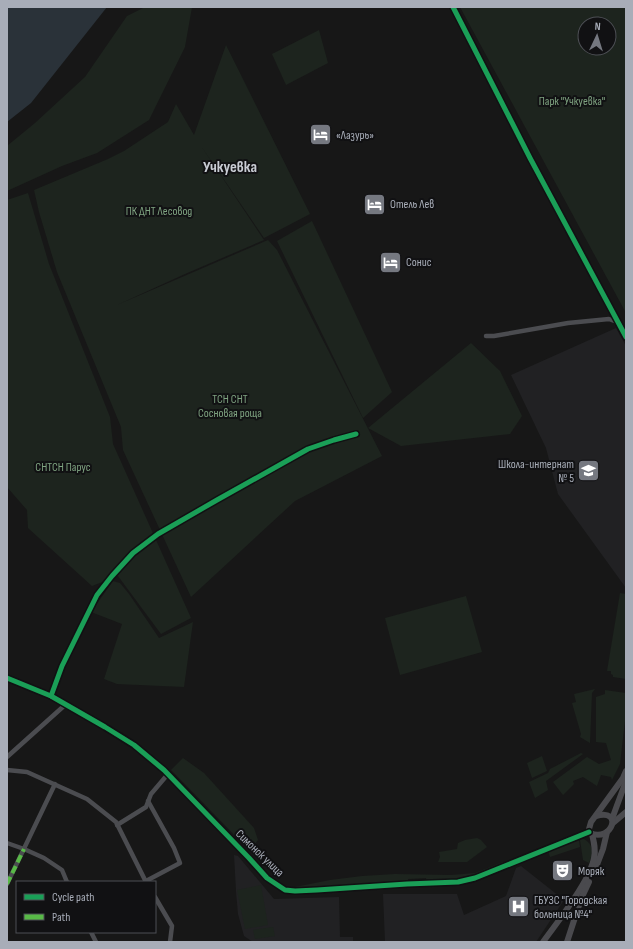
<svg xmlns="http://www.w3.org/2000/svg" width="633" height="949" font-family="'Sofia Sans Condensed',sans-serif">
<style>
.built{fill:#212123}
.green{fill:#1d241e;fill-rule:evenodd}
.water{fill:#2a3239}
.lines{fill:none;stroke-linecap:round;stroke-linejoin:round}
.street{stroke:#4b4c50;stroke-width:4.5}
.secondary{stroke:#4a4a4e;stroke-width:6}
.quiet{stroke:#58b947;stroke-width:4;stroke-dasharray:8 4;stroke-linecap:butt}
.cycleway-casing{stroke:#111113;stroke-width:8}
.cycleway{stroke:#1a9f57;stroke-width:5}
.labels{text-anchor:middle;stroke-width:4;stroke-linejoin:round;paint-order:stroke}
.park-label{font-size:12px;fill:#7fa381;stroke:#111113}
.poi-label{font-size:12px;fill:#a8adb8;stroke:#111113;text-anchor:start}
.street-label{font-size:12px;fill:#a8adb8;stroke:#111113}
.district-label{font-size:16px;font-weight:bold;fill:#c9ccd4;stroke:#111113}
</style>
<rect width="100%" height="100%" fill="#171717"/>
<g class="built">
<path d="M616 328 626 346V588L558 494 546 448 511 375Z"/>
<path d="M234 855 238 856 274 899 339 897 340 937H353V942H253L244 936 238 914 236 891Z"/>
<path d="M521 866 564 900 536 942H385L383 894H457L464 915 506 896 516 868Z"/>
</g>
<g class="green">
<path d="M145 7H192L185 47 149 120 97 153 62 166 7 191V146L35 123 85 77 127 16Z"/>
<path d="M460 7H626V313ZM585 24H609V48H585Z"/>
<path d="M319 30 328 63 286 85 272 54Z"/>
<path d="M226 45 310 214 264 238 201 146 264 240 185 274 117 305 268 240 277 250 382 456 295 501 191 597 123 450 121 427 57 272 39 212 34 190 108 159 124 151 168 122 176 104 194 135Z"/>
<path d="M28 193 49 264 110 417 113 444 191 618 161 634 118 576 92 586 28 528 27 510 7 487V200Z"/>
<path d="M312 221 392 392 363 418 277 241Z"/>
<path d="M471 343 500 371 522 416 510 434 401 446 368 428Z"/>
<path d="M113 581 120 583 129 594 159 638 193 622 184 687 117 684 104 679 122 624 91 612Z"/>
<path d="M620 593 626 594V679L613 677V675L611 674V671H607Z"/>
<path d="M466 596 482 652 400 675 385 618Z"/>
<path d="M595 689 592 693 590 743 580 737 581 734 572 703 576 702 574 694Z"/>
<path d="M605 690 626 693V712L620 764 612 780 611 777 601 775 597 786 583 777 573 781 574 784 563 795 553 782 587 757 599 764 611 760 606 743 596 742V697L605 694Z"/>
<path d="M581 753 583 754 546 781 548 790 535 798 529 782 548 773 550 769Z"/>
<path d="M542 756 547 771 532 778 527 763Z"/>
<path d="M183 758 204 773 254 828 258 840 254 845 248 849 171 770Z"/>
<path d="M477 838 481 840 487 847 467 862H438L440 857 439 852 457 849 458 843 465 840Z"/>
<path d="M583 839C594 843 593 854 589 863L583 860 580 840Z"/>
<path d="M579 840 580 847 550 857 548 851Z"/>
<path d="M503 862 505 865 475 877 427 883 426 878 408 879V883L295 889V887L330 880 362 876 395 874 451 875 475 873Z"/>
<path d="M261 885 268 925 245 929 237 890Z"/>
<path d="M273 927 275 936 255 939 253 930Z"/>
</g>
<path class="water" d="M7 7H107L31 103 7 122Z"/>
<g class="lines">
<g class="street">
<path d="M453 7 530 158 626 337"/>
<path d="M486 336H494L568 323 609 319 617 322"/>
<path d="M51 696 62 666 97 595 112 576 133 553 158 534 217 500 308 449 334 440 356 434"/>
<path d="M7 757 65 705"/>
<path d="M7 770 27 772 87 799 116 822 146 882"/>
<path d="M117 825 146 807 151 794 168 774"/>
<path d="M7 843 24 849 44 858 62 870 67 882"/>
<path d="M146 881 180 863 174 848 148 801"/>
<path d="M7 884 55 784"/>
<path d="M155 897 172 926 170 942"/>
<path d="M91 932 96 942"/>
</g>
<g class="secondary">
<path d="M7 678 51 696 105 727 134 745 164 770 249 858 267 878 285 890 295 891 317 890 407 884 458 882 475 878 589 832"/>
<path d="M612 819 626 781"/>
<path d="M613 823 626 812"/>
<path d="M589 832V829L591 822 623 778 626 771"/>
<path d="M590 833C612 843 624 808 596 816"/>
<path d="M595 870 603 849 607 832"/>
<path d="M543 942C559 920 576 899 588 875 590 870 593 864 594 858 596 850 594 842 592 834"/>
<path d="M567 942 581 899 589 882"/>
</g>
<path class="quiet" d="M7 884 24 849"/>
<defs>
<g id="cycleway">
<path d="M453 7 530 158 626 337"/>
<path d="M7 678 51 696 105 727 134 745 164 770 249 858 267 878 285 890 295 891 317 890 407 884 458 882 475 878 589 832"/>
<path d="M51 696 62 666 97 595 112 576 133 553 158 534 217 500 308 449 334 440 356 434"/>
</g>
</defs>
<use href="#cycleway" class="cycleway-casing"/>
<use href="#cycleway" class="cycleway"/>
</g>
<defs>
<symbol id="hotel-square" viewBox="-11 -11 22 22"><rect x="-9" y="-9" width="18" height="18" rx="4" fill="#757880" stroke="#111113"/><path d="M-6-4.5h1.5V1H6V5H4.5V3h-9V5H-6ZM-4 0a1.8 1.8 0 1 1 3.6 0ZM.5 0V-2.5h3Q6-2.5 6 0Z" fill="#fff"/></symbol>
<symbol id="school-square" viewBox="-11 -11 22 22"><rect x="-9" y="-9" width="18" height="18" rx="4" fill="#757880" stroke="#111113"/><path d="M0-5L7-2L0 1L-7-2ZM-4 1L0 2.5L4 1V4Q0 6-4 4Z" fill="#fff"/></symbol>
<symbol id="theatre-square" viewBox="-11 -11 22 22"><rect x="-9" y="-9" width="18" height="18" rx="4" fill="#757880" stroke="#111113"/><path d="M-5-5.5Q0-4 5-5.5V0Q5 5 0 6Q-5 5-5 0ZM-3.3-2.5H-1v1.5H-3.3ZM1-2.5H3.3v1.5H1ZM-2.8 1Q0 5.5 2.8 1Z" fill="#fff"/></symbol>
<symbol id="hospital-square" viewBox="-11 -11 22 22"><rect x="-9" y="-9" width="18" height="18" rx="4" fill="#757880" stroke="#111113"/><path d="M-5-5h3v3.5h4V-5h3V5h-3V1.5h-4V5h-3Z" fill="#fff"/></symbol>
</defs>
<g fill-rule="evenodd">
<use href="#hotel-square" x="308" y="122" width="25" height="25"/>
<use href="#hotel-square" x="362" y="192" width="25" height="25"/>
<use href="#hotel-square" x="378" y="250" width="25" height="25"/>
<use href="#school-square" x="576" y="458" width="25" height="25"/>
<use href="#theatre-square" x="550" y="858" width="25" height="25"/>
<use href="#hospital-square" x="506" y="894" width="25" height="25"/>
</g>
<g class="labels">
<g class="park-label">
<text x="572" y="105">Парк "Учкуевка"</text>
<text x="159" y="215">ПК ДНТ Лесовод</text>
<text x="230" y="403">ТСН СНТ<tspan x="230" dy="14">Сосновая роща</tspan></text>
<text x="63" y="471">СНТСН Парус</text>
</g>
<g class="poi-label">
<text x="336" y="139">«Лазурь»</text>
<text x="390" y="208">Отель Лев</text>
<text x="406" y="266">Сонис</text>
<text x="574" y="468" text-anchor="end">Школа-интернат<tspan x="574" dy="14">№ 5</tspan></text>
<text x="578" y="875">Моряк</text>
<text x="534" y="904">ГБУЗС "Городская<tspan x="534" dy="14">больница №4"</tspan></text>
</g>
<g class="street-label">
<text transform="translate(260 853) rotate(44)" y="4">Симонок улица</text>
</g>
<g class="district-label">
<text x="230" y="172">Учкуевка</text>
</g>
</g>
<rect width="633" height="949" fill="none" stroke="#a8adb8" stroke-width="16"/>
<rect x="16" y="881" width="140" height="52" fill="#111113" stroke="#4d4f55"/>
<rect x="24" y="894" width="20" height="6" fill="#1a9f57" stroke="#4d4f55"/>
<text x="52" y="901" font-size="12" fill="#a8adb8">Cycle path</text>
<rect x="24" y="914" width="20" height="6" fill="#58b947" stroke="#4d4f55"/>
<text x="52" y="921" font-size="12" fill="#a8adb8">Path</text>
<g transform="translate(597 36) rotate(4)"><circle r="19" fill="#111113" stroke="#4d4f55"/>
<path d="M0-3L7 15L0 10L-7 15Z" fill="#757880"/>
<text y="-6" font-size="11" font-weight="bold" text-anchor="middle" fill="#a8adb8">N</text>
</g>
</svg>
